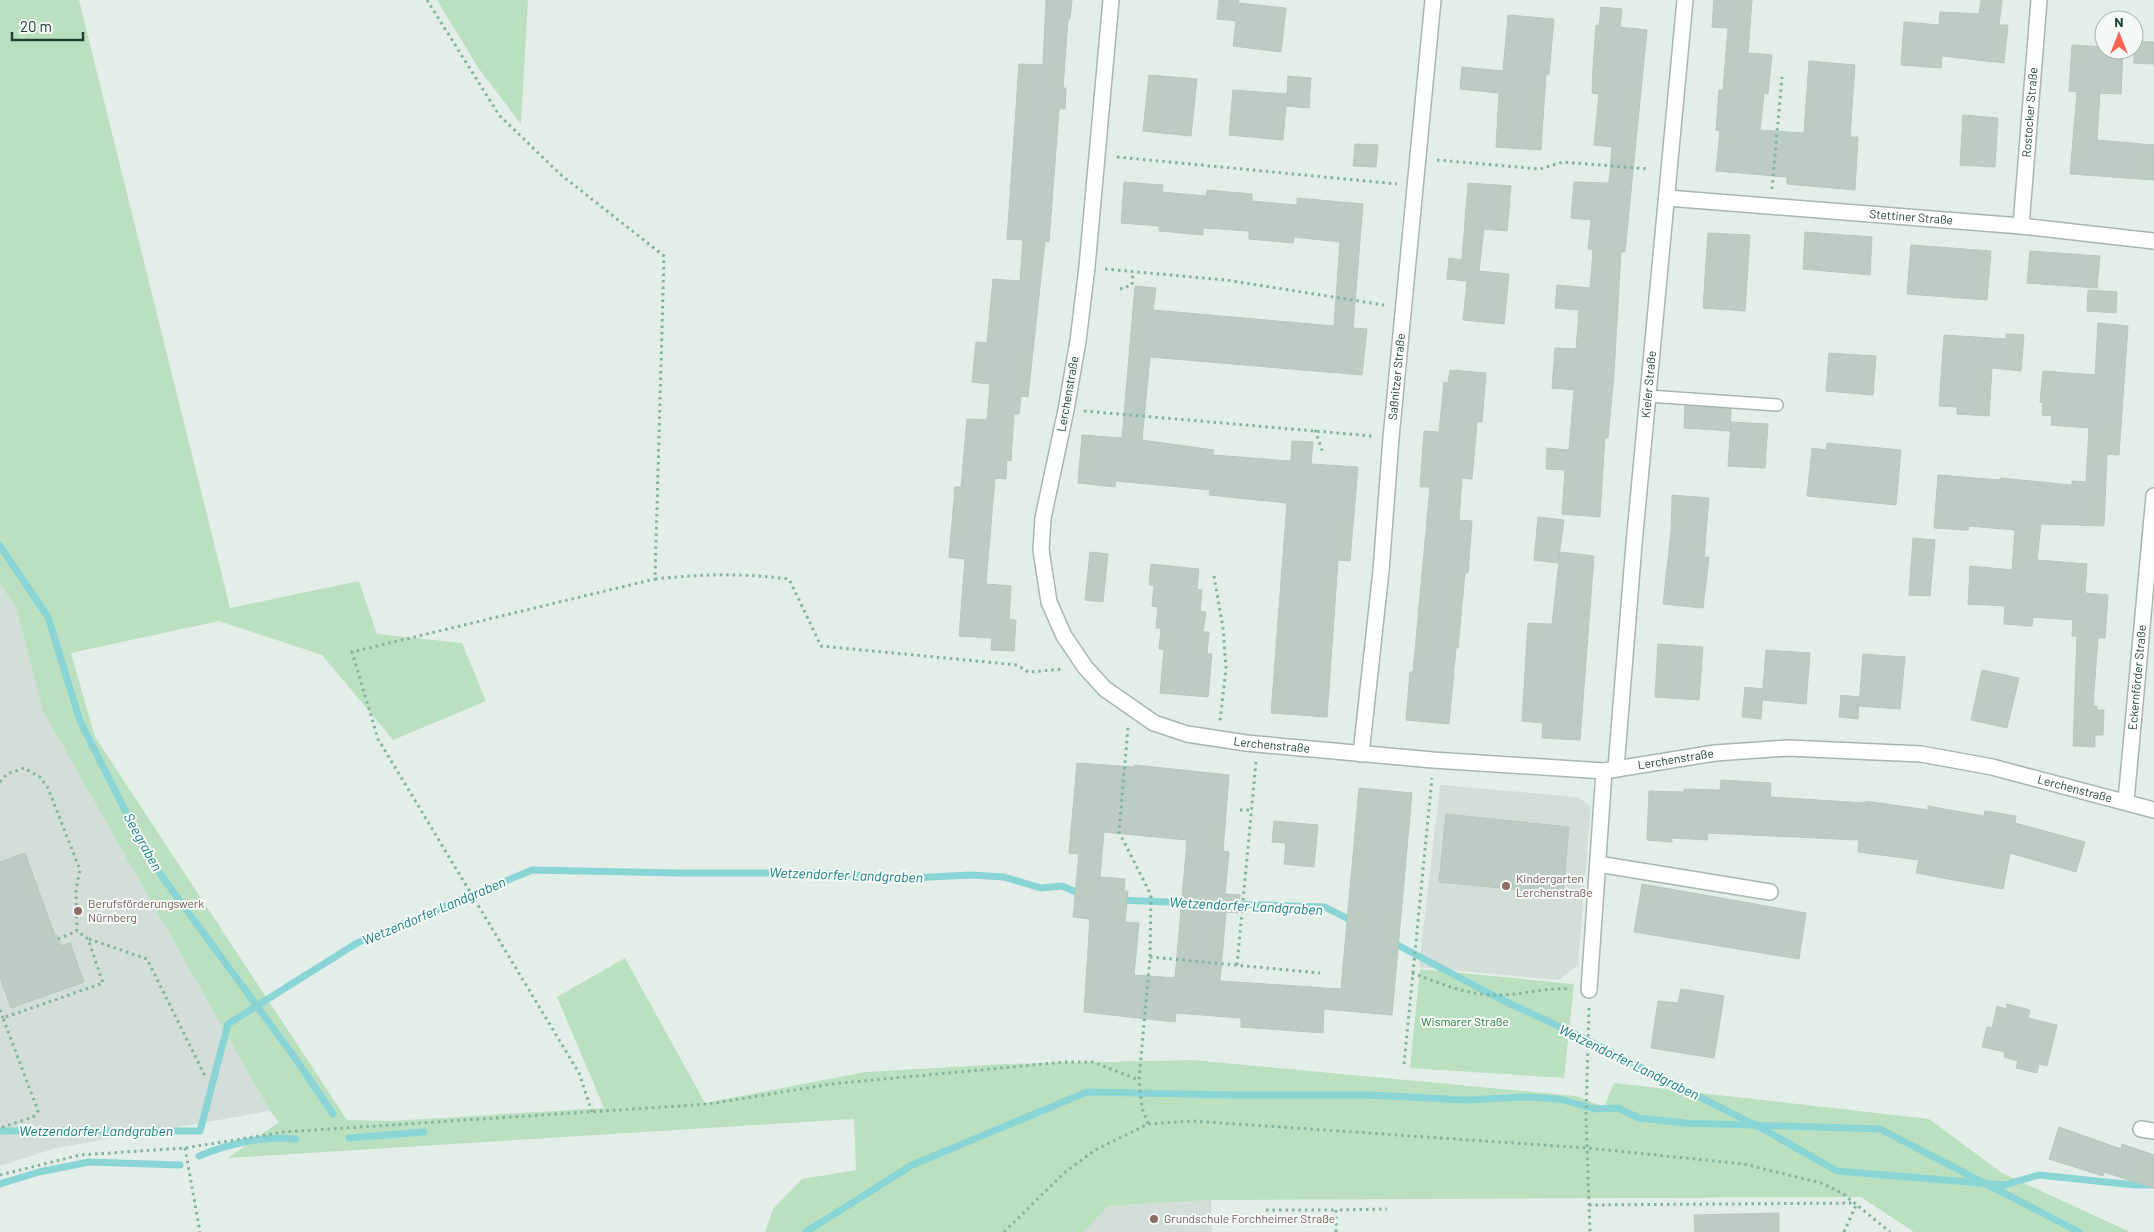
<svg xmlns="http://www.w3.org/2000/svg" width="2154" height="1232" font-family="Barlow,sans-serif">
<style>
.built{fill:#d2ded7}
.green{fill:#bbe0c0}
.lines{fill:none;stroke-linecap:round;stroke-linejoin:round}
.stream{stroke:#89d5d6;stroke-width:7}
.building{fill:#bcccc3;stroke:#b5c8be;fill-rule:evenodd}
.service-casing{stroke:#a6b7ae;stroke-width:14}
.minor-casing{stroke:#a6b7ae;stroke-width:18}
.path{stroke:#82b49d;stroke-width:3;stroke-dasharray:2.5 4;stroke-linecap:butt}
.service{stroke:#fff;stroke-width:11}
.minor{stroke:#fff;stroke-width:15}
.education-dot{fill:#8d6e63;stroke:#f5faf7;stroke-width:2}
.labels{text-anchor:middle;stroke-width:4;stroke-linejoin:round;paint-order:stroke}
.street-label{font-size:12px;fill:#224134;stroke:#f5faf7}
.education-label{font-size:12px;fill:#785e54;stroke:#f5faf7;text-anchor:start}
.park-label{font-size:12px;fill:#297b3d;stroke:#f5faf7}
.water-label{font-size:14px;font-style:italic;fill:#177f82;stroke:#f5faf7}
</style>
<rect width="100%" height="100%" fill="#e4eee8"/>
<g class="built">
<path d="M0 584 16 608 43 711 270 1111 56 1148 0 1166Z"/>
<path d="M1440 785 1577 797 1591 806 1578 965 1559 980 1419 967Z"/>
<path d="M1211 1200 1212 1232H1084L1108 1206Z"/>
</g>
<g class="green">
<path d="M0 0H79L230 608 359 581 377 634 462 643 486 701 393 740 322 655 219 621 71 653 95 737 347 1120 391 1121 604 1108 557 997 625 958 705 1103 865 1072 1005 1064 1193 1060 1576 1096 1604 1107 1614 1083 1929 1119 2002 1173 2130 1232H1914L1861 1197 1211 1200 1108 1206 1084 1232H765L773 1209 802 1179 856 1170 854 1119 228 1158 279 1122 270 1111 43 711 16 608 0 584Z"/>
<path d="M437 0H528L521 124 479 69Z"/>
<path d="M1420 969 1574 984 1564 1078 1410 1068Z"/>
</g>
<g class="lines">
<g class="stream">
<path d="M0 546 48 617 80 721 150 860 295 1058 333 1114"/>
<path d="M1119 900 1191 903"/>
<path d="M1231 904 1325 907 1354 922"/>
<path d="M1390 941 1498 998 1571 1032 1761 1128 1837 1171 2004 1185 2039 1175 2135 1185H2154"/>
<path d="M0 1131H200L228 1024 357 943 532 870 679 873H814L911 878 970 875 1004 877 1041 888 1062 886 1083 895"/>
<path d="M349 1138 424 1132"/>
<path d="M199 1156C231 1143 261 1136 296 1139"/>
<path d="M0 1184 39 1172 89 1162 180 1165"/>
<path d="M806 1232 912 1165 1087 1092 1234 1095H1369L1466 1100 1525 1097 1559 1099 1595 1109 1618 1108 1639 1118 1685 1123 1880 1129 2079 1232"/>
</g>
</g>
<g class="building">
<path d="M1046 0H1072L1070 19H1068L1063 88H1066L1065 109H1059L1049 242 1045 241 1028 397 1021 396 1019 414H1014L1011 461 1007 460 1006 479 995 478 986 584 1011 586 1009 619 1016 620 1014 651 991 650 992 638 959 636 965 559 949 557 955 487H961L967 419 987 420 990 384 972 382 976 342 987 343 993 279 1020 281 1023 240 1007 239 1019 64 1043 65Z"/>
<path d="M1219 0H1239L1238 3 1286 8 1281 52 1233 46 1236 21 1217 19Z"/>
<path d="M1714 0H1752L1748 53 1772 55 1768 94 1764 93 1760 130 1804 133 1809 61 1855 65 1850 137H1858L1855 190 1787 184V177L1716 171 1720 131 1716 130 1719 90H1723L1728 28 1712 27Z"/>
<path d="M1981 0H2002L1999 25H2008L2004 63 1942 56 1941 68 1901 65 1904 22 1939 25 1940 12 1979 14Z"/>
<path d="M1601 7 1622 9 1620 27 1647 30 1625 252H1621L1614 374 1608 438 1605 437 1600 517 1562 514 1565 470 1546 469 1547 448 1569 450 1574 390 1552 388 1555 348 1576 349 1579 310 1555 308 1557 285 1590 288 1593 250 1588 249 1591 220 1571 218 1574 182 1609 183 1612 147 1594 145 1599 94 1592 93 1593 70 1596 25 1599 26Z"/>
<path d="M1508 15 1554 19 1549 74H1546L1541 150 1496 147 1499 93 1460 89 1462 67 1503 71Z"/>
<path d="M2134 41 2154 42V64L2134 63Z"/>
<path d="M2072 45 2104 47V50H2123L2121 94 2100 93 2097 140 2154 145V180L2070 174 2077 92 2069 91Z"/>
<path d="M1149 75 1197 79 1191 136 1143 131Z"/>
<path d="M1288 76 1311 78 1309 108 1286 106 1283 140 1229 135 1233 90 1287 94Z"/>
<path d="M1963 115 1998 118 1995 167 1960 165Z"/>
<path d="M1355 144 1378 145 1376 167 1353 166Z"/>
<path d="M1124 182 1163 185 1162 192 1206 196 1207 190 1252 194V201L1297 205V198L1363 204 1353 328 1367 329 1362 375 1150 357 1142 440 1214 450 1213 455 1291 461 1292 441 1313 442 1311 464 1358 467 1350 561 1338 560 1327 717 1271 713 1287 503 1209 495 1210 490 1116 481 1115 487 1078 483 1082 435 1122 438 1135 286 1156 288 1153 310 1334 326 1340 242 1294 237 1293 243 1249 239V231L1203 228V235L1159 231V226L1121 223Z"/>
<path d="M1468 183 1511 186 1507 231 1484 229 1479 271 1509 274 1504 324 1463 320 1467 281 1447 279 1449 258 1462 260Z"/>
<path d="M1805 232 1872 237 1870 275 1803 269Z"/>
<path d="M1708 233 1750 235 1745 311 1703 308Z"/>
<path d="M1911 245 1991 251 1987 300 1907 294Z"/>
<path d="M2030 251 2100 256 2097 288 2027 283Z"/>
<path d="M2088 290 2117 292 2116 313 2087 311Z"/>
<path d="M2098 323 2128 326 2119 455 2107 454 2104 526 2041 524 2037 560 2087 564 2085 593 2108 595 2105 638H2098L2093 706H2097V710H2104L2103 735H2095V747L2073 746 2077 636H2072L2073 620 2033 617 2032 626 2004 624 2005 606 1968 604 1970 566 2012 570 2015 530 1969 526 1968 530 1934 528 1938 475 2000 480V478L2072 485V481L2086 482 2089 428 2051 425 2052 416 2042 415 2043 403 2040 402 2043 371 2095 375Z"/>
<path d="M2006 334 2024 335 2021 371 1992 368 1989 416 1957 414V407L1939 406 1944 335 2006 339Z"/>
<path d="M1829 353 1876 356 1873 395 1826 391Z"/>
<path d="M1450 370 1486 373 1482 422H1477L1472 479 1462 478 1459 520 1472 521 1468 573H1465L1458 648H1456L1449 724 1406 720 1410 672H1413L1430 487H1420L1424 431 1439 432 1444 382 1448 383Z"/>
<path d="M1685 406 1731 409 1730 431 1684 428Z"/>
<path d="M1731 422 1768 424 1765 468 1728 466Z"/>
<path d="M1827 443 1901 450 1896 505 1807 496 1812 448 1826 450Z"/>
<path d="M1672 495 1709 498 1704 557H1709L1703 608 1663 604 1671 532Z"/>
<path d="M1538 517 1564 520 1558 563 1534 560Z"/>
<path d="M1913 538 1935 540 1930 596 1909 595Z"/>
<path d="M1090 552 1108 554 1103 602 1085 600Z"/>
<path d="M1560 552 1594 556 1580 740 1542 738 1543 723 1522 721 1528 623 1552 624Z"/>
<path d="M1151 564 1199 569 1197 589 1202 590 1200 611 1206 612 1203 632H1209L1207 654H1212L1208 697 1160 693 1164 650 1159 649 1161 628H1156L1158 607 1152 606 1154 585H1149Z"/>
<path d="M1658 644 1703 647 1699 700 1655 697Z"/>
<path d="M1766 650 1810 653 1806 704 1762 700Z"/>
<path d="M1863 654 1905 657 1900 709 1859 706Z"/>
<path d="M1982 670 2019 678 2007 728 1971 720Z"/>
<path d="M1745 687 1763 689 1761 719 1742 717Z"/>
<path d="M1841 695 1859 697 1858 719 1839 717Z"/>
<path d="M1077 763 1134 767 1135 765 1229 775 1223 851 1229 852 1225 894 1240 895 1238 913 1226 912 1220 981 1341 989 1359 788 1412 793 1392 1015 1324 1009 1323 1033 1241 1027V1018L1176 1013 1175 1022 1084 1012 1090 919 1073 917 1079 854 1069 853ZM1104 832 1187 840 1175 978 1134 975 1139 923 1125 922 1128 891H1124L1125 879 1100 877Z"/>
<path d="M1721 780 1771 783 1770 797 1865 803V801L1928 810V806L1984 816 1985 811 2016 816 2015 823 2085 842 2076 872 2010 853 2003 889 1916 873 1919 860 1858 852 1859 840 1708 833 1707 840 1672 838V842L1647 840 1649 791 1684 792V789L1720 790Z"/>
<path d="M1446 814 1569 827 1563 894 1439 882Z"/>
<path d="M1274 821 1318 825 1314 867 1284 864 1286 843 1272 842Z"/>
<path d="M25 853 55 936 57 935 61 946 70 943 84 982 11 1008 0 977V862Z"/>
<path d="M1642 884 1806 913 1799 959 1634 932Z"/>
<path d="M1681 989 1724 996 1714 1058 1651 1048 1658 1001 1678 1003Z"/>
<path d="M2007 1004 2030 1010 2028 1018 2057 1025 2047 1066 2039 1064 2037 1073 2016 1068 2018 1061 2004 1057 2005 1052 1982 1047 1987 1027 1992 1028 1997 1006 2006 1009Z"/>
<path d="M2059 1127 2121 1149 2122 1144 2154 1155V1188L2104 1172 2103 1176 2049 1159Z"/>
<path d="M1779 1213V1232H1695L1694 1215Z"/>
</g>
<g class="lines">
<defs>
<path id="service" d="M1648 396 1777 405"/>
<g id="minor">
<path id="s1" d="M1111 0 1087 267 1078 341 1066 410 1043 518 1041 550 1049 602 1064 636 1085 667 1105 689 1154 723 1187 734 1246 743 1433 760 1604 771 1715 753 1788 748 1921 754 1992 767 2154 810"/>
<path id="s2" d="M1667 198 2021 226 2154 241"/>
<path id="s3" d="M2021 226 2039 0"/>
<path id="s4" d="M1361 754 1381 571 1391 438 1433 0"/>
<path id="s5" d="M1616 768 1634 544 1685 0"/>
<path id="s6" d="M2126 801 2154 496"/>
<path d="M1598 864 1770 892"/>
<path d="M1589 990 1604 771"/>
<path d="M2141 1129 2154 1131"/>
</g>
</defs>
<use href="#service" class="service-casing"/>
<use href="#minor" class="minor-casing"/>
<g class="path">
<path d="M427 0 499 115 560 174 664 256 655 579C702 574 742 573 789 579L821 646 1017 665 1028 672 1064 669"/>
<path d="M1117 157 1397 184"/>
<path d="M1437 160 1540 169 1563 162 1649 169"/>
<path d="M1772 189 1782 77"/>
<path d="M1105 269 1226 280 1384 305"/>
<path d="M1120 289 1132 285 1133 272"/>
<path d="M1084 411 1372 436"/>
<path d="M1315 430 1323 453"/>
<path d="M1214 576 1223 628 1226 668 1220 721"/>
<path d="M1128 728 1119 832 1151 895 1150 957 1139 1080 1142 1108 1148 1124"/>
<path d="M0 782 7 774 24 768 40 777 48 788 80 870 76 889 77 931 88 939 103 983 3 1018 38 1111 33 1117 0 1128"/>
<path d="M1240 810H1252"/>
<path d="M58 939 77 931"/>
<path d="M89 939 147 959 205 1076"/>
<path d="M1150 957 1320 973"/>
<path d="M1237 965 1256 762"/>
<path d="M1412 973C1440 983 1469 996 1498 995 1523 995 1546 987 1571 989"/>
<path d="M1589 1008 1586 1117 1590 1232"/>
<path d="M0 1010 3 1018"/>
<path d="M1404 1064 1432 778"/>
<path d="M592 1112 579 1073 378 739 352 652 655 579"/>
<path d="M185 1148 200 1232"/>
<path d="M0 1175 80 1155 185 1148 284 1132 709 1104 831 1084 1065 1062H1093L1139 1080"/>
<path d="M1589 1205 1856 1203"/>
<path d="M1266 1210H1336"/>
<path d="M1004 1232 1064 1173 1095 1150 1148 1124 1193 1121 1587 1148 1744 1164 1821 1183 1842 1193 1890 1232"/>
<path d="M1336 1232V1210L1387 1209"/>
<path d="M1844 1232 1857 1203"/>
</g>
<use href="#service" class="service"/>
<use href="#minor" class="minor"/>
</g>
<g class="education-dot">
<circle cx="1506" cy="886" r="5"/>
<circle cx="78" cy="911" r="5"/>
<circle cx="1154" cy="1219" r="5"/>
</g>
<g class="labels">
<g class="street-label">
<text dy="4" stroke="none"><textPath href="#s3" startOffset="114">Rostocker Straße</textPath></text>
<text dy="4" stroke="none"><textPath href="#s2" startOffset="245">Stettiner Straße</textPath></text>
<text dy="4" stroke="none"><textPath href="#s4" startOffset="379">Saßnitzer Straße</textPath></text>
<text dy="4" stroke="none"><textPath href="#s5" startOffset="385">Kieler Straße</textPath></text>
<text transform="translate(1068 394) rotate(-80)" y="4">Lerchenstraße</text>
<text dy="4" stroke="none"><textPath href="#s6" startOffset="124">Eckernförder Straße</textPath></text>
<text dy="4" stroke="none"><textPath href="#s1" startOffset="892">Lerchenstraße</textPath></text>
<text dy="4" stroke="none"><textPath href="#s1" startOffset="1298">Lerchenstraße</textPath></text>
<text dy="4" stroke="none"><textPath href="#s1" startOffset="1702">Lerchenstraße</textPath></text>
</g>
<g class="education-label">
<text x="1516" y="883">Kindergarten<tspan x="1516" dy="14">Lerchenstraße</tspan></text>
<text x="88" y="908">Berufsförderungswerk<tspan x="88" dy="14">Nürnberg</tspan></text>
<text x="1164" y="1223">Grundschule Forchheimer Straße</text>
</g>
<g class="park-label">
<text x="1465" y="1026">Wismarer Straße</text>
</g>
<g class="water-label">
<text transform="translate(143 842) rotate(61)" y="5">Seegraben</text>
<text transform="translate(846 875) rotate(2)" y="5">Wetzendorfer Landgraben</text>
<text transform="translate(1246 906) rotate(3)" y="5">Wetzendorfer Landgraben</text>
<text transform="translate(434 911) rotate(-23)" y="5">Wetzendorfer Landgraben</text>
<text transform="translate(1629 1062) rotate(26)" y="5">Wetzendorfer Landgraben</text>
<text x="96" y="1136">Wetzendorfer Landgraben</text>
</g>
</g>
<g transform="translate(2119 35)"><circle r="24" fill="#f5faf7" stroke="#a1b0a9"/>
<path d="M0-4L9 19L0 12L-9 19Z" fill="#fa6755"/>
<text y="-8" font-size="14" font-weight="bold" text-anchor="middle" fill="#224134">N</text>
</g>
<path d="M12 32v8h71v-8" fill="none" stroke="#224134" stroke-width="2.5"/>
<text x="20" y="32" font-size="15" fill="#224134" stroke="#f5faf7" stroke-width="4" paint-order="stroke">20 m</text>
</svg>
